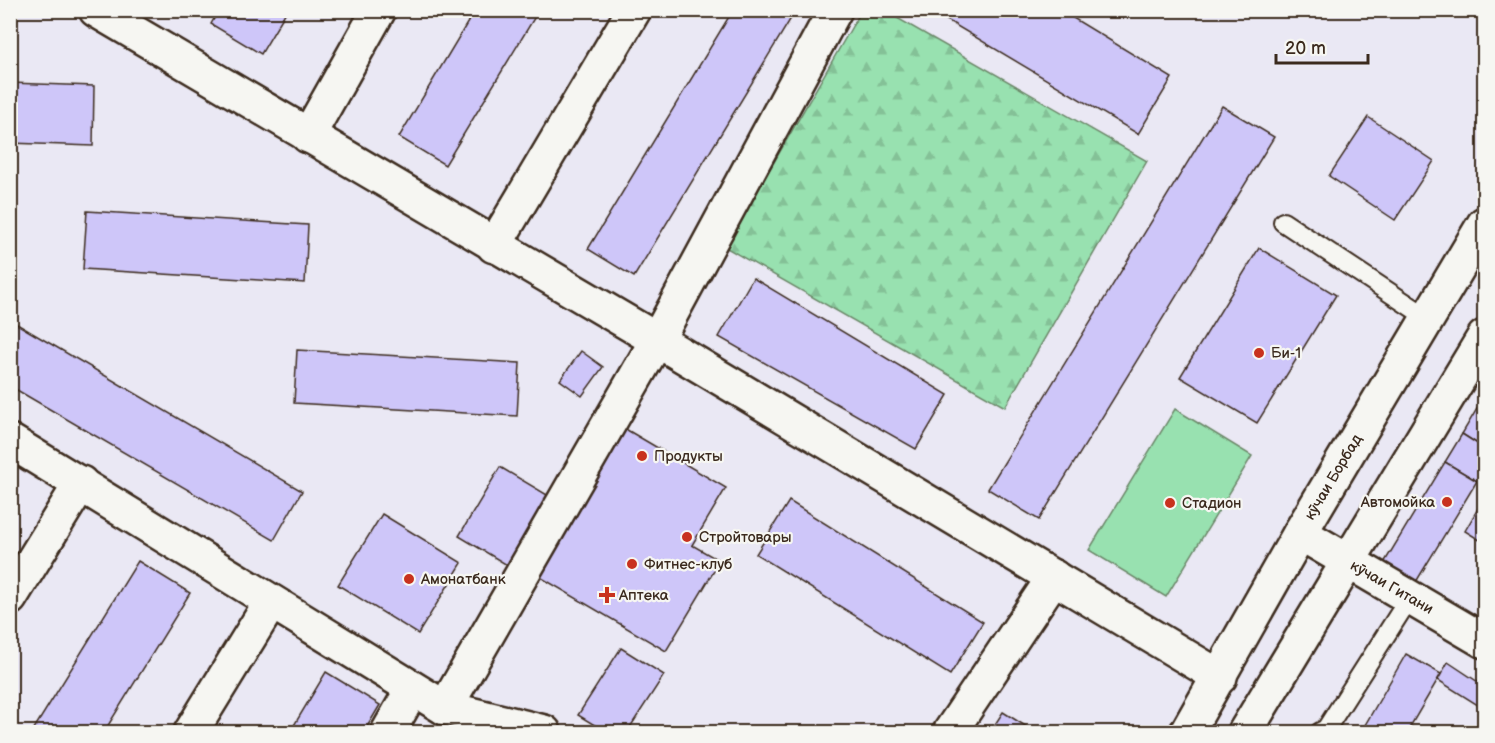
<svg xmlns="http://www.w3.org/2000/svg" width="1495" height="743" font-family="'Balsamiq Sans',sans-serif">
<style>
.forest{fill:url(#forest-firs);stroke:#6a8667;stroke-width:1.5}
.pitch{fill:#98e1b0;stroke:#6a8667;stroke-width:1.5}
.building{fill:#cec6f9;stroke:#3b2a1e;stroke-width:1.5}
.lines{fill:none;stroke-linecap:round;stroke-linejoin:round}
.lane-casing{stroke:#3b2a1e;stroke-width:22}
.street-casing{stroke:#3b2a1e;stroke-width:38}
.secondary-casing{stroke:#3b2a1e;stroke-width:38}
.lane{stroke:#f6f6f2;stroke-width:18}
.street{stroke:#f6f6f2;stroke-width:33}
.secondary{stroke:#f6f6f2;stroke-width:33}
.poi-dot{fill:#c8321e;stroke:#f6f6f2;stroke-width:2}
.labels{text-anchor:middle;stroke-width:4.5;stroke-linejoin:round;paint-order:stroke}
.poi-label{font-size:15px;fill:#3b2a1e;stroke:#f6f6f2;text-anchor:start}
.street-label{font-size:15px;fill:#3b2a1e;stroke:#f6f6f2}
</style>
<defs>
<pattern id="forest-firs" width="22" height="20" patternUnits="userSpaceOnUse" patternTransform="scale(1.5)"><rect width="22" height="20" fill="#98e1b0"/><path d="M5 1l3.5 6h-7zM16 11l3.5 6h-7z" fill="#84c197"/></pattern>
</defs>
<rect width="100%" height="100%" fill="#eae8f4"/>
<filter id="ink" filterUnits="userSpaceOnUse"><feTurbulence type="fractalNoise" baseFrequency=".0167" numOctaves="2"/><feDisplacementMap in="SourceGraphic" scale="12" xChannelSelector="R" yChannelSelector="G"/><feConvolveMatrix kernelMatrix="1 2 1 2 8 2 1 2 1" color-interpolation-filters="sRGB"/></filter>
<g filter="url(#ink)">
<path class="forest" d="M861 11H885L1147 161 1005 407 725 247Z"/>
<path class="pitch" d="M1175 409 1252 456 1166 597 1089 550Z"/>
<g class="building">
<path d="M219 10H287L261 54 211 24Z"/>
<path d="M475 10H539L445 165 399 137Z"/>
<path d="M733 10H796L634 277 588 249Z"/>
<path d="M930 10H1060L1172 78 1138 134Z"/>
<path d="M10 83 94 86 93 146 10 143Z"/>
<path d="M1222 106 1274 137 1039 520 988 489Z"/>
<path d="M1368 117 1434 161 1395 220 1329 176Z"/>
<path d="M87 211 308 225 305 283 83 269Z"/>
<path d="M1259 248 1336 295 1257 423 1180 377Z"/>
<path d="M753 278 948 395 916 449 719 337Z"/>
<path d="M10 320 302 491 274 540 10 386Z"/>
<path d="M297 350 520 363 517 416 294 403Z"/>
<path d="M581 351 603 367 582 396 560 380Z"/>
<path d="M1478 407 1484 411V448L1462 434Z"/>
<path d="M622 427 726 488 692 545 720 561 666 651 535 574Z"/>
<path d="M1462 434 1484 448V468L1477 481 1445 462Z"/>
<path d="M1445 462 1477 481 1416 582 1384 563Z"/>
<path d="M500 467 554 499 512 568 459 536Z"/>
<path d="M1484 498V539L1483 542 1465 531Z"/>
<path d="M789 501 983 622 950 675 756 554Z"/>
<path d="M382 514 462 563 418 634 338 585Z"/>
<path d="M138 561 190 593 104 732H32Z"/>
<path d="M621 648 664 675 627 732H606L578 715Z"/>
<path d="M1406 654 1441 674 1407 732H1361Z"/>
<path d="M1448 662 1484 686V709L1438 680Z"/>
<path d="M326 672 380 705 364 732H290Z"/>
<path d="M1003 712 1035 732H990Z"/>
</g>
<g class="lines">
<defs>
<g id="lane">
<path d="M1283 222 1428 318"/>
<path d="M1320 732 1326 729 1410 597"/>
</g>
<g id="street">
<path d="M96 10 657 340 1220 677"/>
<path d="M308 136 379 10"/>
<path d="M494 246 634 10"/>
<path d="M10 441 445 708 544 732"/>
<path d="M1300 533 1484 641"/>
<path d="M10 598 81 483"/>
<path d="M445 708 657 340 835 10"/>
<path d="M191 732 271 602"/>
<path d="M388 732 412 690"/>
<path d="M950 732 1054 577"/>
</g>
<g id="secondary">
<path d="M1187 732 1300 533 1484 224"/>
<path d="M1245 732 1484 337"/>
</g>
</defs>
<use href="#lane" class="lane-casing"/>
<use href="#street" class="street-casing"/>
<use href="#secondary" class="secondary-casing"/>
<use href="#lane" class="lane"/>
<use href="#street" class="street"/>
<use href="#secondary" class="secondary"/>
</g>
</g>
<g class="poi-dot">
<circle cx="1259" cy="353" r="6"/>
<circle cx="642" cy="456" r="6"/>
<circle cx="1447" cy="502" r="6"/>
<circle cx="1170" cy="503" r="6"/>
<circle cx="687" cy="537" r="6"/>
<circle cx="632" cy="564" r="6"/>
<circle cx="409" cy="579" r="6"/>
<path d="M604 586h6v6h6v6h-6v6h-6v-6h-6v-6h6z"/>
</g>
<g class="labels">
<g class="poi-label">
<text x="1271" y="358">Би-1</text>
<text x="654" y="461">Продукты</text>
<text x="1435" y="507" text-anchor="end">Автомойка</text>
<text x="1182" y="508">Стадион</text>
<text x="699" y="542">Стройтовары</text>
<text x="644" y="569">Фитнес-клуб</text>
<text x="421" y="584">Амонатбанк</text>
<text x="619" y="600">Аптека</text>
</g>
<g class="street-label">
<text transform="translate(1333 477) rotate(-59)" y="5">кӯчаи Борбад</text>
<text transform="translate(1392 587) rotate(30)" y="5">кӯчаи Гитани</text>
</g>
</g>
<rect width="1495" height="743" fill="none" stroke="#f6f6f2" stroke-width="36"/>
<rect x="18" y="18" width="1459" height="707" fill="none" stroke="#3b2a1e" stroke-width="2" filter="url(#ink)"/>
<path d="M1276 54v9h92v-9" fill="none" stroke="#3b2a1e" stroke-width="3"/>
<text x="1285" y="54" font-size="18" fill="#3b2a1e" stroke="#f6f6f2" stroke-width="4.5" paint-order="stroke">20 m</text>
</svg>
